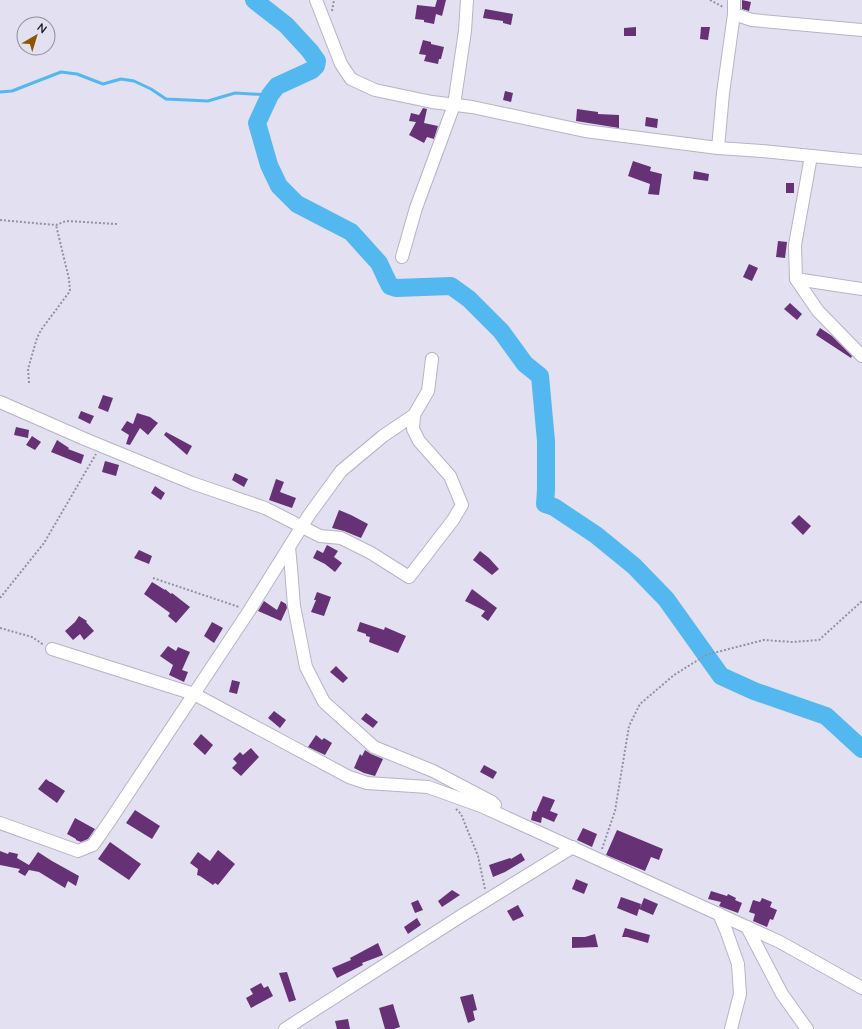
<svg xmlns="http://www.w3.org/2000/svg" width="862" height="1029" font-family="Lato,sans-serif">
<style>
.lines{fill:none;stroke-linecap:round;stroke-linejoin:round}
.stream{stroke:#53b8ef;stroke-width:3}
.river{stroke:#53b8ef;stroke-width:18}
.building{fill:#673275}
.minor-casing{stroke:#b6b4c5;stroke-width:14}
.path{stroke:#93929e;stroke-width:2;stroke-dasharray:2 2;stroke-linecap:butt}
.minor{stroke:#fff;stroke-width:12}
</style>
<rect width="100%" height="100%" fill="#e2e0f1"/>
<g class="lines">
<path class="stream" d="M0 92 12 91 61 72 77 74 103 84 121 79 134 81 151 89 166 99 208 101 235 93 270 95"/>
<path class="river" d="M254 0 286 25 310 51 317 61 316 66 312 70 277 86 270 95 257 123 269 165 279 186 297 204 351 232 379 263 386 278 390 286 396 288 451 286 469 299 501 331 525 364 540 376 546 441V490L545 504 554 507 596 535 634 566 666 599 721 676 754 691 826 716 862 749"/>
</g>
<g class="building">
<path d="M437 0H446L442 16 436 14 434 24 424 22V20L415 19 417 5 435 7Z"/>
<path d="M742 0 751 2 749 11 742 9Z"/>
<path d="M485 9 513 14 511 25 503 23V21L483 18Z"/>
<path d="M636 27V36H624V28Z"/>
<path d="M701 27H710L708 40 700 39Z"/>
<path d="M423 40 431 42V44L444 47 441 59H439L438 64 424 61 426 55 419 54Z"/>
<path d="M505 91 513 93 511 102 503 100Z"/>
<path d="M423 108 427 109 424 123 438 126 434 139 427 137 424 143 409 135 416 122 409 121 411 113 419 115Z"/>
<path d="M577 109 598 112V114L619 115V128L576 121Z"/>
<path d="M646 117 658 119 657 128 645 126Z"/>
<path d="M633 161 651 167 650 171 662 174 659 195 648 194 650 184 628 176Z"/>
<path d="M694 171 709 174 708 181 693 179Z"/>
<rect x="786" y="183" width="8" height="10"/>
<path d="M778 241 787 242 785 258 776 257Z"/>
<path d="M749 264 758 268 752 281 743 277Z"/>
<path d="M790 303 802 314 797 320 784 309Z"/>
<path d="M820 328 832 336 852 356 851 358 816 335Z"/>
<path d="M103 395 113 398 108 412 98 408Z"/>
<path d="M81 411 94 416 90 424 78 418Z"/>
<path d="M137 413 150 417 158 423 148 435 140 428 130 445 126 444 129 435 121 430 127 421 133 424Z"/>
<path d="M16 427 29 430 28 438 14 435Z"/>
<path d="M166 432 192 446 187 455 164 435Z"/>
<path d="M32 436 41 442 35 450 26 445Z"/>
<path d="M57 440 69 448 68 449 84 455 81 464 51 452Z"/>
<path d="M105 461 119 465 116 476 102 472Z"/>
<path d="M235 473 248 479 244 487 232 480Z"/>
<path d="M276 479 284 482 280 492 296 498 292 508 269 500Z"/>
<path d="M155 486 165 493 161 500 151 493Z"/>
<path d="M339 510 351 515 368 524 361 538 344 531 332 528Z"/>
<path d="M799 515 811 526 803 535 791 523Z"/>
<path d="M327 545 338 551 334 557 342 563 335 572 325 564 313 558 317 550 323 553Z"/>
<path d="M139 550 152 556 149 564 134 558Z"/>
<path d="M480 551 489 558 499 569 492 575 473 560Z"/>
<path d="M152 582 165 590V589L171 594 172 593 190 607 176 623 168 616 170 613 144 594Z"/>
<path d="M472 589 497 608 488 621 481 616 485 611 465 601Z"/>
<path d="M317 592 331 597 324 616 311 612 316 600H314Z"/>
<path d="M264 601 277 610 281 601 286 604 287 608 281 621 258 611Z"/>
<path d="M79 616 87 621 86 622 94 631 84 640 80 634 73 640 65 631 75 622Z"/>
<path d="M212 622 223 628 214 643 204 636Z"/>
<path d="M360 622 384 630 385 627 406 636 398 653 369 642 370 637 366 636V634L357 631Z"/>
<path d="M168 646 176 651 178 647 190 652 182 670 188 672 184 682 169 675 173 665 160 656Z"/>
<path d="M336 666 348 678 343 683 330 672Z"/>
<path d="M232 680 240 682 237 694 229 692Z"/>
<path d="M274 711 286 720 280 728 268 718Z"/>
<path d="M366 713 378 722 373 728 361 719Z"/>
<path d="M201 734 213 745 205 755 193 744Z"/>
<path d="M316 735 322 740 324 738 332 743 325 755 308 747Z"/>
<path d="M251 748 259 757 241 776 232 768 237 763 233 759 240 752 243 755Z"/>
<path d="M365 750 371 754 383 759 375 776 364 773 354 768 360 754 362 756Z"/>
<path d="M484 765 497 772 493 779 480 772Z"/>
<path d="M46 779 50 782H51L65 791 57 803 38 789Z"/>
<path d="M543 796 555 800 550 811 558 814 554 822 542 817 541 823 531 820 533 811 536 812Z"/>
<path d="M135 810 160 826 152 839 126 823Z"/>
<path d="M75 818 95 829 88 839 81 842 76 840V839L67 834Z"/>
<path d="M583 828 597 834 592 847 577 840Z"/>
<path d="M617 830 663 849 659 860 651 857 645 871 606 855Z"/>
<path d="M110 842 141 864 129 880 98 859Z"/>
<path d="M218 850 235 864 218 885 215 883 213 885 200 876 197 875 198 869 190 863 198 852 210 861Z"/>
<path d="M0 851 8 854 9 852 18 854 17 858 29 865 38 852 52 861 79 876 76 886 68 881 65 888 39 872 29 870 25 876 18 872 20 869 0 865Z"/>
<path d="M521 853 525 860 505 872 493 877 489 865 510 858 511 859Z"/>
<path d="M576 879 588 884 584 894 572 889Z"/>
<path d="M452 890 460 895 442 907 438 901Z"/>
<path d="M711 891 727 896 728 894 736 898 735 900 742 903 738 913 719 906 721 902 708 899Z"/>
<path d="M621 897 641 904 640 908 644 898 658 904 653 915 639 909 637 916 617 908Z"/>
<path d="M762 898 772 902 770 907 777 910 773 920 770 919 767 927 753 921 755 914 749 912 753 900 760 902Z"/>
<path d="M418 900 423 910 415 913 411 903Z"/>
<path d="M518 905 524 916 513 921 507 911Z"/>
<path d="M417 918 421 925 408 934 404 927Z"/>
<path d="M625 928 650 935 648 943 627 937H622Z"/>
<path d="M595 934 598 947 572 948V937H585Z"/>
<path d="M378 943 383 955 362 963 363 965 337 978 332 968 351 960 350 958Z"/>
<path d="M287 972 296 1000 289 1002 279 973Z"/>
<path d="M261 983 264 988 268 986 273 996 251 1008 246 998 253 994 250 989Z"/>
<path d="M473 994 477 1010 473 1011 475 1020 468 1023 460 997Z"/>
<path d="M393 1004 400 1027 394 1029H385L379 1008Z"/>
<path d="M348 1019 350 1029H337L335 1021Z"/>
</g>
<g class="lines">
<defs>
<g id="minor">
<path d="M316 0 341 64 351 79 375 90 432 102 472 107 585 131 718 148 762 151 862 161"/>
<path d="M734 14 752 20 862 30"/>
<path d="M718 148 723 93 734 14V0"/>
<path d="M811 156 795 245 796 279 818 311 862 356"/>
<path d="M402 257 416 208 454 105 465 31 467 0"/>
<path d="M796 279 862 289"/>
<path d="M0 402 87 440 192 483 265 508 320 536 341 538 371 553 409 577 453 520 462 505 450 476 419 441 413 429 414 415"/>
<path d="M289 547 291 568 294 606 306 667 324 702 374 747 433 771 492 802 495 805"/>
<path d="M52 649 194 694 349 777 367 783 428 787 481 806 780 942 862 988"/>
<path d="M0 823 78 851 93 845 109 822 249 611 309 515 341 471 383 436 414 415 428 391 432 359"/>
<path d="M719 914 726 930 738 964 740 994 731 1029"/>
<path d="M747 927 782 994 807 1029"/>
<path d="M285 1029 461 916 573 847"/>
</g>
</defs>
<use href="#minor" class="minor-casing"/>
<g class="path">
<path d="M710 0 723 7"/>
<path d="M332 11 334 0"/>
<path d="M0 220 56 225 66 221 84 222 117 224"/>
<path d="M29 383 28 369 37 338 41 330 70 291 69 279 56 225"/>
<path d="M153 578 239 607"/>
<path d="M0 598 44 543 96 454"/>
<path d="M0 628 32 637 44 645"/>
<path d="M456 809 461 814 478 856 485 889"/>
<path d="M602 849 615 811 629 726 640 704 674 675 706 655 764 640 792 642 819 640 862 601"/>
</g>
<use href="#minor" class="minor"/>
</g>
<g transform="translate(36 36) rotate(38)"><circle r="19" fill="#e2e0f1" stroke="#918f9c"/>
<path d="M0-3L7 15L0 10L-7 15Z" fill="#8b5802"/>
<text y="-6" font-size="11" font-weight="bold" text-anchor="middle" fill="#17161c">N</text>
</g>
</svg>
